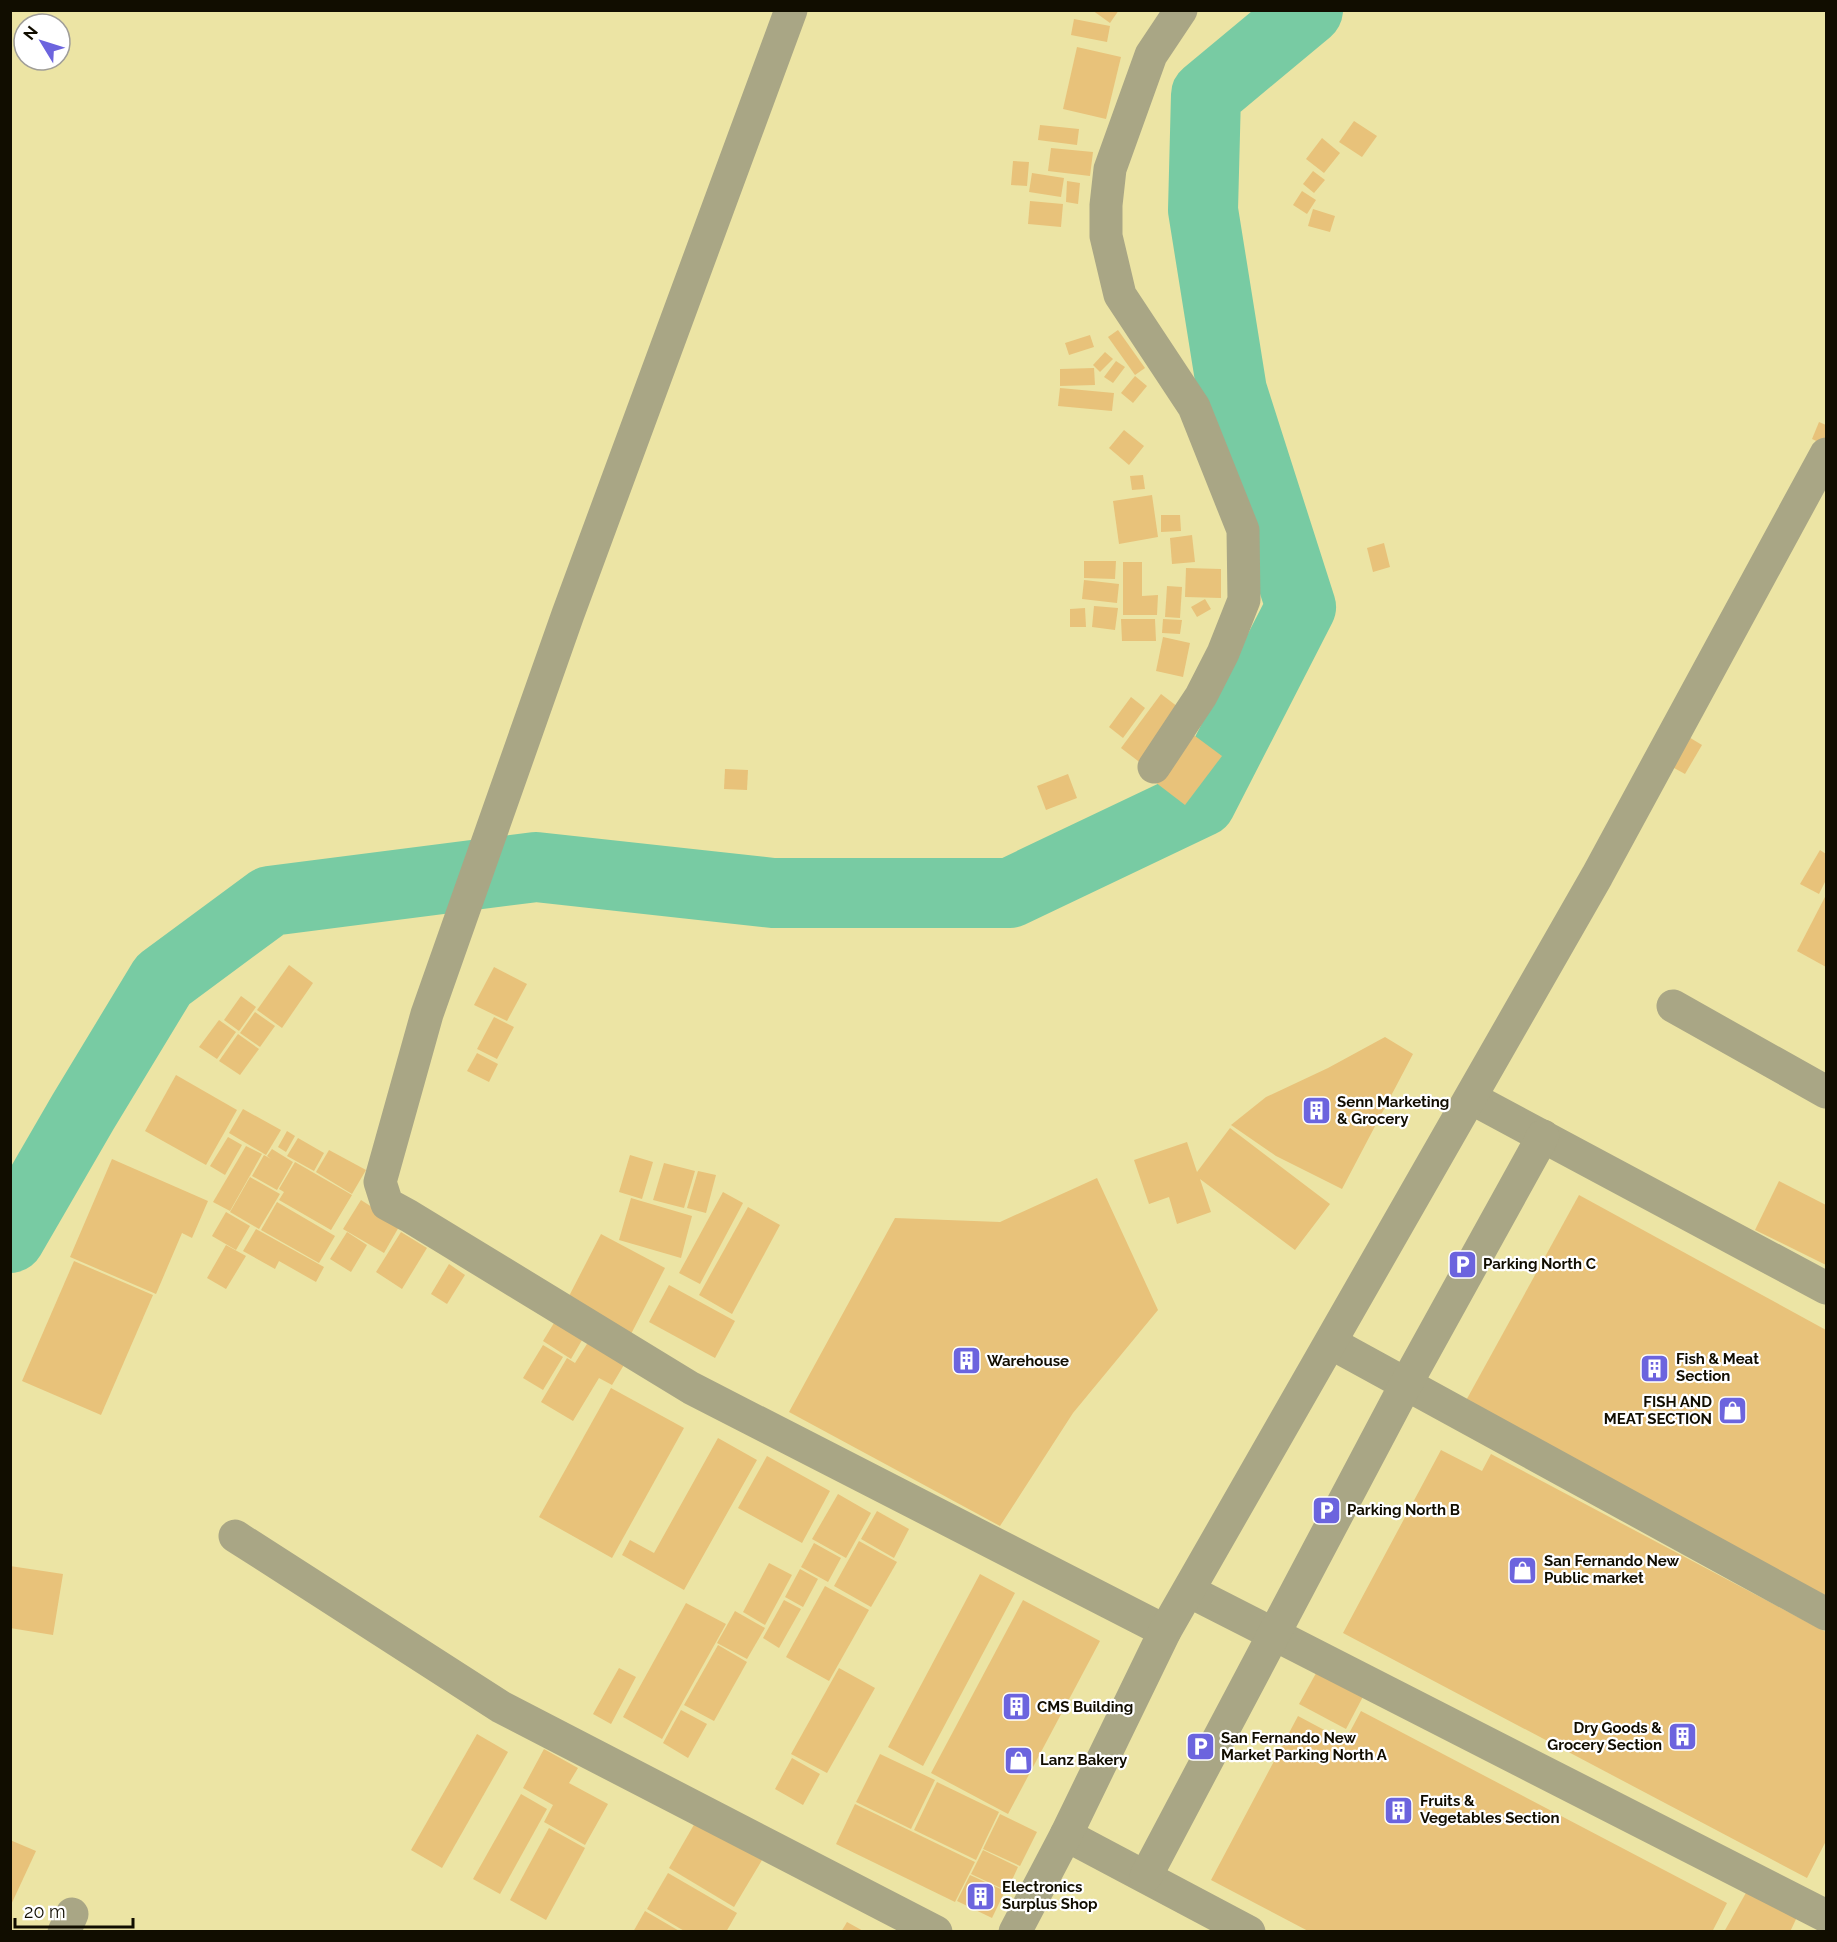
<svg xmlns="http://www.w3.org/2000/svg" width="1837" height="1942" font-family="Raleway,sans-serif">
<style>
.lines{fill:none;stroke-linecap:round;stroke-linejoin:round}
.river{stroke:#78cba3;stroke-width:70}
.building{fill:#e8c27a}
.minor{stroke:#a9a685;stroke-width:33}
.labels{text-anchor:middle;stroke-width:4.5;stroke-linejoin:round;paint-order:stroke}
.poi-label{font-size:15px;font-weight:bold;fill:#110d00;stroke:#fff;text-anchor:start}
</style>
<rect width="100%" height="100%" fill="#ece4a4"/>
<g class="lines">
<path class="river" d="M10 1238 83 1112 163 980 270 901 536 867 773 893H1010L1201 802 1301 607 1232 391 1203 210 1206 95 1308 10"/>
</g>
<g class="building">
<path d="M1092 10H1119L1110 23Z"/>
<path d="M1074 19 1110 26 1107 42 1071 35Z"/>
<path d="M1077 47 1121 57 1106 119 1063 109Z"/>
<path d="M1354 121 1377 136 1362 157 1339 142Z"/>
<path d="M1040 125 1079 129 1077 145 1038 140Z"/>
<path d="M1322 138 1340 153 1324 173 1306 159Z"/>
<path d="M1051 148 1093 152 1090 176 1048 171Z"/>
<path d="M1013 161 1029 162 1027 186 1011 185Z"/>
<path d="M1313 171 1325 180 1314 193 1303 184Z"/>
<path d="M1032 173 1064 178 1061 197 1029 192Z"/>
<path d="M1067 181 1080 183 1078 204 1066 202Z"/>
<path d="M1302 191 1316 200 1307 214 1293 205Z"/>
<path d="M1030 201 1063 204 1061 227 1028 224Z"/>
<path d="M1313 209 1335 216 1330 232 1308 226Z"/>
<path d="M1118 330 1145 368 1135 375 1108 337Z"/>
<path d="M1090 335 1094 347 1069 355 1065 343Z"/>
<path d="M1105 352 1113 359 1100 372 1093 365Z"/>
<path d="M1116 361 1125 367 1113 383 1104 377Z"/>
<path d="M1094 368 1095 385 1060 386V369Z"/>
<path d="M1135 376 1147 386 1133 403 1121 393Z"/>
<path d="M1060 388 1114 393 1112 411 1058 406Z"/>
<path d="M1819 422 1826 425V436L1823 444 1812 439Z"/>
<path d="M1124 430 1144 446 1129 465 1109 448Z"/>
<path d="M1143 475 1145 489 1132 490 1130 476Z"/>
<path d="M1152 495 1158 537 1119 544 1113 501Z"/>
<path d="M1161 515H1180L1181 531 1161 532Z"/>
<path d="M1192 535 1195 562 1172 564 1170 538Z"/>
<path d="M1384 543 1390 567 1373 572 1367 548Z"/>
<path d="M1084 561H1116L1115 579 1084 578Z"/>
<path d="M1123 562H1142V596L1158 595 1157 615H1123Z"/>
<path d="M1186 568 1221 569V598L1185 597Z"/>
<path d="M1084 580 1119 584 1117 603 1082 599Z"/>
<path d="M1167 586 1182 587 1180 618 1165 617Z"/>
<path d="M1205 599 1211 609 1197 617 1191 607Z"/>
<path d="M1094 606 1118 608 1115 630 1092 627Z"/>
<path d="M1085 608 1086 627H1070V609Z"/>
<path d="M1121 619H1155L1156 641H1122Z"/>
<path d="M1163 619 1182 620 1180 634 1162 633Z"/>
<path d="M1163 637 1190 643 1183 677 1156 671Z"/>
<path d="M1161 694 1182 710 1142 764 1121 748Z"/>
<path d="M1131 697 1145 708 1123 738 1109 727Z"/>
<path d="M1191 733 1222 756 1185 805 1155 782Z"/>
<path d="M1682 733 1702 745 1685 774 1665 763Z"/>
<path d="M725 769 748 770 747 790 724 789Z"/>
<path d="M1068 774 1077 798 1046 810 1037 786Z"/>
<path d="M1820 850 1826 854V880L1819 894 1800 884Z"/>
<path d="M1826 895V967L1797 951Z"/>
<path d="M289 965 313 983 282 1028 257 1010Z"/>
<path d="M494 967 527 984 507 1021 474 1005Z"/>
<path d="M241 996 256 1007 239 1031 224 1020Z"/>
<path d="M255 1012 275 1026 260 1047 240 1033Z"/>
<path d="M494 1017 514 1027 497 1059 477 1049Z"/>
<path d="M219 1020 236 1032 217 1059 199 1047Z"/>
<path d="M238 1034 259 1049 240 1075 219 1061Z"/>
<path d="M1385 1037 1413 1054 1342 1189 1276 1156 1231 1125 1266 1097 1328 1068Z"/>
<path d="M477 1053 498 1064 489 1082 467 1071Z"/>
<path d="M176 1075 237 1110 206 1165 145 1131Z"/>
<path d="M243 1109 281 1130 266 1155 229 1133Z"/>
<path d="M1230 1128 1330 1204 1295 1250 1200 1179 1211 1212 1177 1224 1169 1197 1149 1204 1134 1160 1187 1142 1197 1172Z"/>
<path d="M287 1131 295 1136 286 1152 278 1147Z"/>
<path d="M228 1137 242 1145 225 1175 210 1166Z"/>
<path d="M298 1138 324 1153 314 1171 287 1156Z"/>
<path d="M246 1146 262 1154 230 1211 213 1202Z"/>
<path d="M272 1149 293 1162 277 1190 252 1176 264 1155 271 1159 267 1156Z"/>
<path d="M329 1150 366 1170 352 1194 316 1172Z"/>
<path d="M630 1155 653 1162 642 1199 619 1192Z"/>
<path d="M112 1159 208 1201 192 1238 182 1233 156 1294 70 1257Z"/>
<path d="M295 1162 352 1195 331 1230 279 1200 284 1192 279 1189Z"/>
<path d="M664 1163 695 1171 684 1208 653 1200Z"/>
<path d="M698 1171 716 1175 706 1213 687 1208Z"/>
<path d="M250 1177 280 1194 259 1229 230 1212Z"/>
<path d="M1097 1178 1158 1310 1073 1413 1000 1526 789 1412 895 1218 1000 1222Z"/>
<path d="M1779 1181 1826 1205V1265L1755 1230Z"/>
<path d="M723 1192 743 1203 700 1284 679 1273Z"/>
<path d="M1579 1195 1826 1330V1604L1463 1406Z"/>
<path d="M631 1198 692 1216 681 1258 619 1240Z"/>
<path d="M361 1200 400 1225 384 1253 343 1229Z"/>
<path d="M277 1202 335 1236 319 1263 261 1230Z"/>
<path d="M748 1207 780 1225 732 1314 699 1295Z"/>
<path d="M226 1212 250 1226 236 1250 212 1236Z"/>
<path d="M256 1229 324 1267 316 1282 279 1261 275 1269 243 1251Z"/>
<path d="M347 1232 367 1245 351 1272 330 1259Z"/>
<path d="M401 1232 427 1248 402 1289 376 1272Z"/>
<path d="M601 1234 665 1268 631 1334 567 1300Z"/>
<path d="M226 1245 246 1256 226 1289 207 1278Z"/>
<path d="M74 1261 153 1295 101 1415 22 1381Z"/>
<path d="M449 1264 465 1275 447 1304 431 1294Z"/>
<path d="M669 1285 735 1321 715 1358 649 1322Z"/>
<path d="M557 1318 585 1335 571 1359 543 1341Z"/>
<path d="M592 1336 628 1358 612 1385 599 1378 573 1421 541 1402 567 1358 575 1363Z"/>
<path d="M543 1345 563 1357 543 1390 523 1378Z"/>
<path d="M611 1388 684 1428 612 1558 539 1517Z"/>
<path d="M718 1438 757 1460 684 1590 622 1555 630 1540 654 1553Z"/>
<path d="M1441 1450 1482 1471 1491 1454 1826 1632V1841L1807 1878 1343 1633Z"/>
<path d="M767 1456 830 1491 802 1543 738 1508Z"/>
<path d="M838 1494 871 1513 846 1558 812 1539Z"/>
<path d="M877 1511 909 1529 894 1558 861 1539Z"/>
<path d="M859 1541 897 1562 871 1607 834 1586Z"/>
<path d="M814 1543 841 1558 828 1582 801 1567Z"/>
<path d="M769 1563 792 1575 765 1625 743 1612Z"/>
<path d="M10 1566 63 1574 53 1635 10 1628Z"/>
<path d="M800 1569 818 1579 803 1607 785 1597Z"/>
<path d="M980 1574 1015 1593 923 1766 888 1747Z"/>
<path d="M825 1586 869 1610 829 1681 786 1657Z"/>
<path d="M784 1600 801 1609 779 1648 763 1638Z"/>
<path d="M1023 1600 1100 1641 1008 1814 931 1773Z"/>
<path d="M686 1603 726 1624 662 1739 623 1717Z"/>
<path d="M735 1611 765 1628 747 1659 717 1643Z"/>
<path d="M718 1645 747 1662 714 1721 684 1705Z"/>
<path d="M1320 1666 1367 1689 1346 1729 1299 1704Z"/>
<path d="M619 1668 636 1677 611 1724 593 1714Z"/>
<path d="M839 1668 875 1688 827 1773 791 1754Z"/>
<path d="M681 1710 707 1724 688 1758 663 1743Z"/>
<path d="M1361 1711 1727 1903 1712 1932H1310L1211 1880 1298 1716 1345 1741Z"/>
<path d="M477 1734 508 1752 442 1868 411 1850Z"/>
<path d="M544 1749 578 1768 569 1783 608 1804 585 1845 544 1822 553 1805 523 1788Z"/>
<path d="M880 1754 935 1780 911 1829 856 1802Z"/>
<path d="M792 1758 820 1774 803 1805 775 1789Z"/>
<path d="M937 1782 999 1812 976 1860 914 1830Z"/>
<path d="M521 1794 547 1809 500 1894 473 1879Z"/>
<path d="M855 1804 975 1862 955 1902 836 1844Z"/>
<path d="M1000 1814 1037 1832 1020 1866 983 1849Z"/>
<path d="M699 1816 765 1855 734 1907 669 1868Z"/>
<path d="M549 1828 585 1848 546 1920 510 1900Z"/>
<path d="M10 1840 36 1851 10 1907Z"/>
<path d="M983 1850 1018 1867 1007 1891 971 1874Z"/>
<path d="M668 1873 737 1913 726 1932H686L647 1909Z"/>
<path d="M970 1875 1005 1891 992 1918 957 1901Z"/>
<path d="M1747 1891 1797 1917 1790 1932H1724Z"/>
<path d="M645 1911 681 1932H633Z"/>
<path d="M847 1922 865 1932H841Z"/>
</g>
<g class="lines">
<g class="minor">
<path d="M791 10 568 614 427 1014 380 1182 387 1204 409 1216 691 1388 1165 1631"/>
<path d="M1154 767 1201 696 1223 653 1244 600 1243 530 1194 407 1120 295 1106 236V205L1110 169 1151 55 1181 10"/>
<path d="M1673 1006 1826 1092"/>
<path d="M1471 1098 1826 1288"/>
<path d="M1331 1343 1826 1614"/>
<path d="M235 1536 501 1707 936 1932"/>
<path d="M1189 1591 1826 1916"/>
<path d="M1066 1835 1249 1932"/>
<path d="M1146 1876 1406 1384 1543 1136"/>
<path d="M64 1932 72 1914"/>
<path d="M1015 1932 1066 1835 1165 1631 1597 876 1826 454"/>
</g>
</g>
<defs>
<symbol id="building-square" viewBox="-11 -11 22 22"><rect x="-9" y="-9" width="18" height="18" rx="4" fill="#6c64de" stroke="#fff"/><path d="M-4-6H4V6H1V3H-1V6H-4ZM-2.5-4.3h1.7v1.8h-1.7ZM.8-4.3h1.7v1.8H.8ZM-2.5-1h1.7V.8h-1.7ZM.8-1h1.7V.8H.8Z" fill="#fff"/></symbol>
<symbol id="parking-square" viewBox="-11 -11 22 22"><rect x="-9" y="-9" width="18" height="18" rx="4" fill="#6c64de" stroke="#fff"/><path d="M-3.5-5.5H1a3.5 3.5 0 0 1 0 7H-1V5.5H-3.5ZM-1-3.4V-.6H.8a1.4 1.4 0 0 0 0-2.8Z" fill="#fff"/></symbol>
<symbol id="shop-square" viewBox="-11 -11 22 22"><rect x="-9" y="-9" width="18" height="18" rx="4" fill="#6c64de" stroke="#fff"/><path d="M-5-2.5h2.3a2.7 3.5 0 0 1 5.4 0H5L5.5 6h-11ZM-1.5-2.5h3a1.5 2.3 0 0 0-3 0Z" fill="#fff"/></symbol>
</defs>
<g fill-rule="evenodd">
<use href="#building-square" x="1300" y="1094" width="33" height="33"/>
<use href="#parking-square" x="1446" y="1248" width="33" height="33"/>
<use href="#building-square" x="950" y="1344" width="33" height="33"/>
<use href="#building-square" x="1638" y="1352" width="33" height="33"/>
<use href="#shop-square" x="1716" y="1394" width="33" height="33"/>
<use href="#parking-square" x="1310" y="1494" width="33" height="33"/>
<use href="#shop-square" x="1506" y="1554" width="33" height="33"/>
<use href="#building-square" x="1000" y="1690" width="33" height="33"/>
<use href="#building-square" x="1666" y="1720" width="33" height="33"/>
<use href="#parking-square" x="1184" y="1730" width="33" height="33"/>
<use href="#shop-square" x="1002" y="1744" width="33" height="33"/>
<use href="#building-square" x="1382" y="1794" width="33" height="33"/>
<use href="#building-square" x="964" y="1880" width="33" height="33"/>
</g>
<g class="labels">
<g class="poi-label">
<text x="1337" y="1107">Senn Marketing<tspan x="1337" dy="17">&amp; Grocery</tspan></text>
<text x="1483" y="1269">Parking North C</text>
<text x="1676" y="1364">Fish &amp; Meat<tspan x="1676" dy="17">Section</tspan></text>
<text x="987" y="1366">Warehouse</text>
<text x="1712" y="1407" text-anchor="end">FISH AND<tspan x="1712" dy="17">MEAT SECTION</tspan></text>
<text x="1347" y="1515">Parking North B</text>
<text x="1544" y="1566">San Fernando New<tspan x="1544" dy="17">Public market</tspan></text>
<text x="1037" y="1712">CMS Building</text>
<text x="1662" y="1733" text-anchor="end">Dry Goods &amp;<tspan x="1662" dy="17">Grocery Section</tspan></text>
<text x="1221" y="1743">San Fernando New<tspan x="1221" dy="17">Market Parking North A</tspan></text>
<text x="1040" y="1765">Lanz Bakery</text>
<text x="1420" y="1806">Fruits &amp;<tspan x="1420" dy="17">Vegetables Section</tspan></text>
<text x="1002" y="1892">Electronics<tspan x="1002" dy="17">Surplus Shop</tspan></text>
</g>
</g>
<rect width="1837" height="1942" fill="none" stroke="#110d00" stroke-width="24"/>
<g transform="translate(42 42) rotate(308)"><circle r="28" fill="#ffffff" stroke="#a09e99" stroke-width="1.5"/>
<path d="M0-4.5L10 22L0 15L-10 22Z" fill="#6c64de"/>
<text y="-9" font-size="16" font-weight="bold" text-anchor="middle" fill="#110d00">N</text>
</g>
<path d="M15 1918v9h118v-9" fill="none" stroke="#110d00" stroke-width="3"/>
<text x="24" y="1918" font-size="18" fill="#110d00" stroke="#ffffff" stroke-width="4.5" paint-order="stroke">20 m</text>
</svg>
